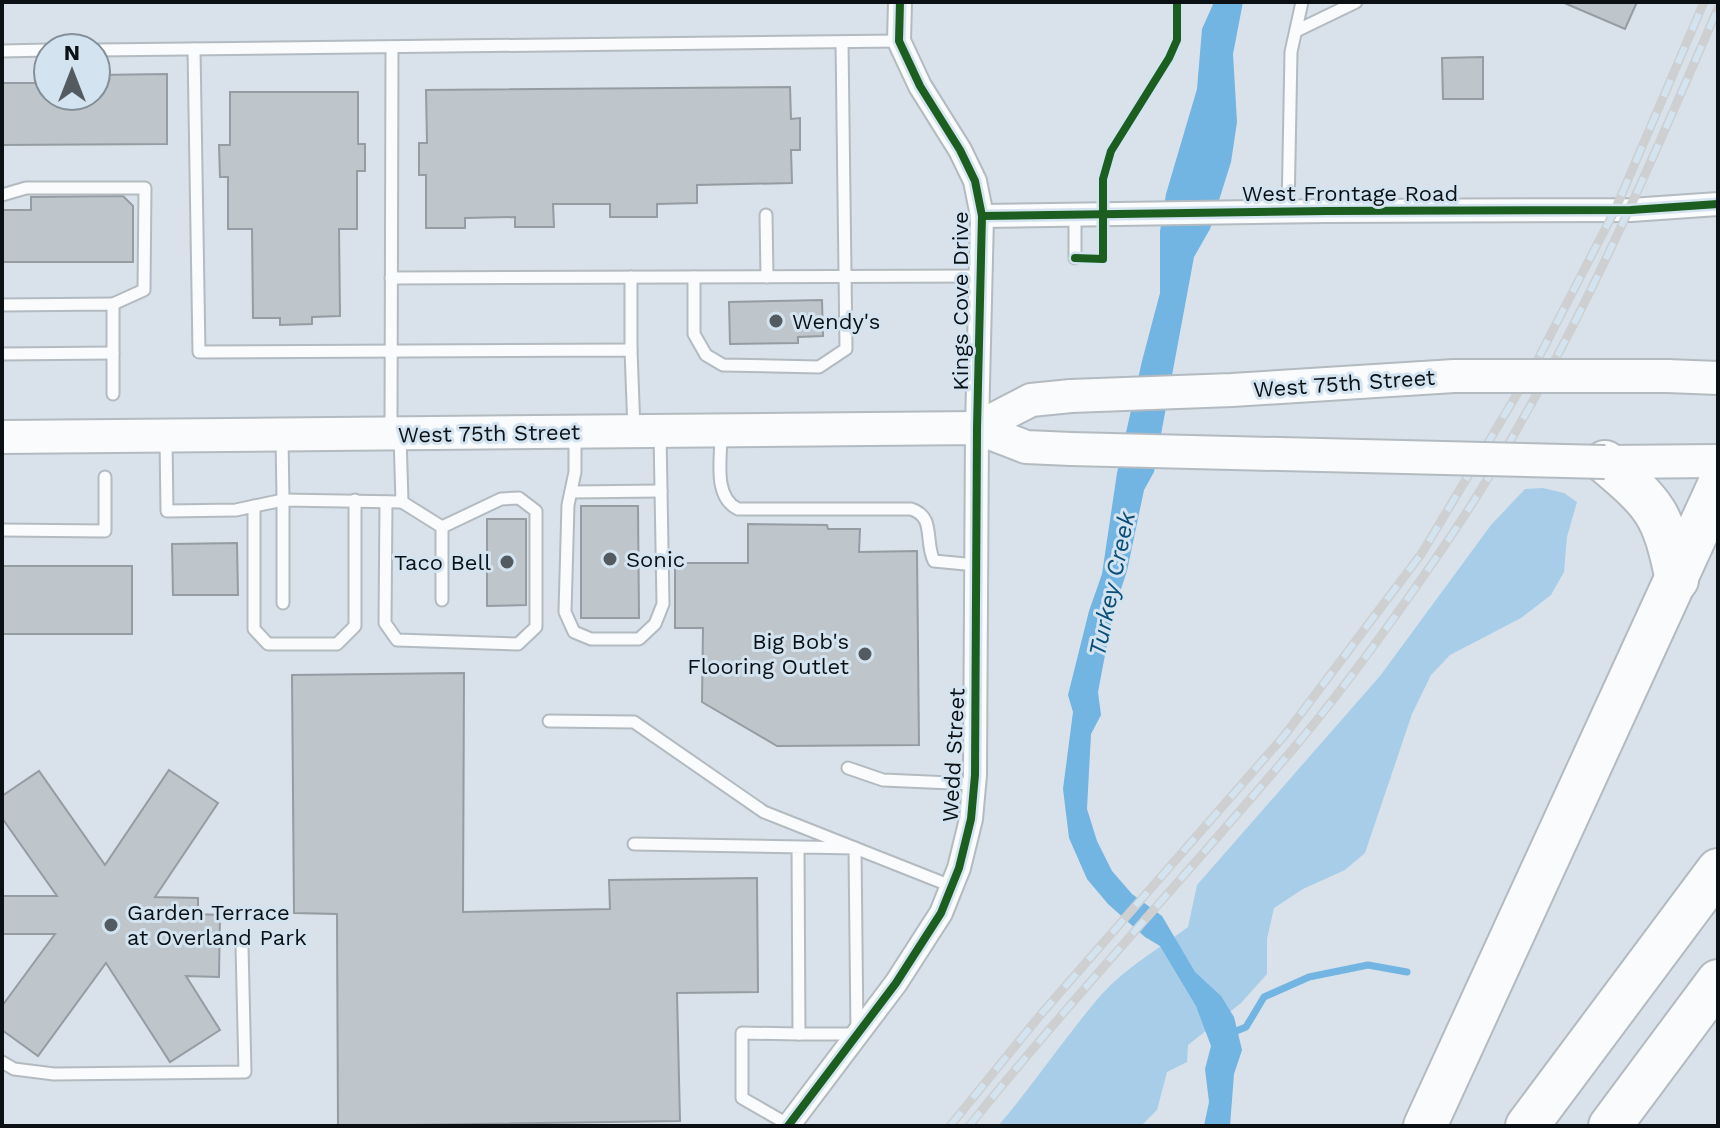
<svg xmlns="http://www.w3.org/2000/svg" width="1720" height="1128" font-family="'Work Sans',sans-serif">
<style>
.green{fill:#a8cde9}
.water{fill:#72b4e2}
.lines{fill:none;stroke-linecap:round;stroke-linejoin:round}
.stream{stroke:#72b4e2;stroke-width:7}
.building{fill:#bec5cb;stroke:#959ca2;stroke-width:2}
.lane-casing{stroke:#b3bac0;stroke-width:15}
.street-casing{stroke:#b3bac0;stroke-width:26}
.secondary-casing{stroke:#b3bac0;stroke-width:36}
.highway-casing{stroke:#b3bac0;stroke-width:46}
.lane{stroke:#f9fbfc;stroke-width:11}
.street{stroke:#f9fbfc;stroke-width:22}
.secondary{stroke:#f9fbfc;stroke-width:32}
.highway{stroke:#f9fbfc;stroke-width:42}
.rail-casing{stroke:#cdcfd1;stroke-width:9}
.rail{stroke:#d3e3f0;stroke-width:6;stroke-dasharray:18;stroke-linecap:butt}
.secondary-bridge-casing{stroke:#b3bac0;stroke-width:36;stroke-linecap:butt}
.secondary-bridge{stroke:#f9fbfc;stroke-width:32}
.cycleway-casing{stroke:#d3e3f0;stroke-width:13}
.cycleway{stroke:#1b5e20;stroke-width:8}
.poi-dot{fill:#535a60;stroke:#d3e3f0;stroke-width:3}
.labels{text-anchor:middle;stroke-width:6;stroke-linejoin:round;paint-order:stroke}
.street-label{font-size:22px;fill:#0b1015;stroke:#d3e3f0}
.poi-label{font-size:22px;fill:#0b1015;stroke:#d3e3f0;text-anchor:start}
.water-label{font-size:24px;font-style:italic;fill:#094f78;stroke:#d3e3f0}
</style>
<rect width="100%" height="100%" fill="#d9e2ea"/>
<path class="green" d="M1543 488 1564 493 1577 502 1567 537 1564 572 1551 595 1521 618 1450 655 1431 675 1412 714 1365 853 1345 870 1303 889 1274 908 1267 939V974L1241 1003 1188 1045 1187 1062 1167 1072 1157 1110 1141 1126H998C1034 1084 1065 1037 1101 995 1126 967 1159 949 1188 927L1197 885 1380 676 1491 525 1525 489Z"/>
<path class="water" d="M1214 2H1243L1233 54 1237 122 1231 162 1210 229 1194 257 1154 472 1144 490 1127 571 1113 613 1098 692 1101 715 1091 734 1087 809 1097 841 1112 871 1132 894 1162 916 1195 972 1221 996 1234 1017 1242 1050 1234 1074 1230 1126H1204L1209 1102 1205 1069 1211 1046 1196 1006 1160 946 1145 937 1108 904 1087 879 1069 838 1063 789 1073 712 1068 695 1089 611 1102 574 1117 473 1142 361 1160 293V231L1166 194 1197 89 1202 29Z"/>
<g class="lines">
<path class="stream" d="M1229 1034 1246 1027 1264 997 1309 977 1368 965 1407 972"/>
</g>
<g class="building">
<path d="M1562 2H1637L1625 29Z"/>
<path d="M1483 57V99H1443L1442 58Z"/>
<path d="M167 74V144L2 145V83H48V96H96V75Z"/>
<path d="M790 87 791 119 800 118V150H791L792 183 697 185V203L657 204V217H610V204H553L554 227H515V217L465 218V228H426V175H419V143H427L426 90Z"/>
<path d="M230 92H358V144H365V171H357V229H339L340 316 312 317V324L280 325V318H253L252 229H228V177H220L219 145H230Z"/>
<path d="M123 196 133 206V262H2V210H31V197Z"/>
<path d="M822 300 823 336 798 337V343L730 344 729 302Z"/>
<path d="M581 506H638L639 618H581Z"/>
<path d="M487 519H526V605L487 606Z"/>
<path d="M748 524 827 525 828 529H860L859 552 917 551 919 745 777 746 702 702 703 628H675V563H748Z"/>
<path d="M237 543 238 595H173L172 544Z"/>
<rect x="2" y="566" width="130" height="68"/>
<path d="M464 673 463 912 610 909 609 880 757 878 758 992 677 993 680 1121 338 1126 337 914 294 913 292 675Z"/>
<path d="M169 770 218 803 155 897 198 898V914L220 915 219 977 186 976 220 1030 170 1062 106 963 38 1056 2 1030V1006L55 934H2V896H57L2 818V796L39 771 105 865Z"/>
</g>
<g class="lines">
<defs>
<g id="lane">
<path d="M1296 31 1356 2"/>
<path d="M194 49 199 352 631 350 634 430"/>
<path d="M96 50 899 41"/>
<path d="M2 51 48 50"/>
<path d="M2 195 26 188H145L144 290 113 304"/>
<path d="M1288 211 1291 52 1302 2"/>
<path d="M1075 214V258"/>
<path d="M766 215 767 277"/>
<path d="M631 277V350"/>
<path d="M694 277V334L706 355 723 365 819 367 846 349 842 42"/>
<path d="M391 278 981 276"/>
<path d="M2 305 113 304V394"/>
<path d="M2 354 113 353"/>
<path d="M391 429 392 47"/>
<path d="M575 432V472L568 505 565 612 574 632 591 639H639L655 624 663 604 660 433"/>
<path d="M721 435C721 459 713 497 738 509H911C936 517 924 541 934 561L976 565"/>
<path d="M166 440 167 511 236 510 283 500 282 437"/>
<path d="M571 492 661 491"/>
<path d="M386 502 385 623 397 640 518 644 536 627V511L519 498 501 499 442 527"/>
<path d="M402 502 442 527V600"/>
<path d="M254 506V629L268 644H337L355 626V500"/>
<path d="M2 530 105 531V477"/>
<path d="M283 603V500L402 502 400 436"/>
<path d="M549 721 634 722 764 812 951 886"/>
<path d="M848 768 883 780 974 784"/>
<path d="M634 844 855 848 857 1034H799L798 847"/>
<path d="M2 1062 14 1069 54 1074 245 1072 242 946"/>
<path d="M789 1125 742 1098V1033L799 1034"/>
</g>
<g id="street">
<path d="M982 216 1327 211 1631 210 1718 204"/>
<path d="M788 1126 896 983 941 913 959 868 971 819 975 775 977 428 982 216 975 181 960 150 920 86 899 41 900 2"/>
</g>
<g id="secondary">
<path d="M1667 376 1718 378"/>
<path d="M977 428 1031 400 1071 396"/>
<path d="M2 437 977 428 1026 447 1071 449"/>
<path d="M1605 462 1718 461"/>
</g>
<g id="highway">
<path d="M1605 462C1656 505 1663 513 1677 580"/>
<path d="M1425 1126 1718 487"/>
<path d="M1527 1126 1718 870"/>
<path d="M1610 1126 1718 981"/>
</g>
</defs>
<use href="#lane" class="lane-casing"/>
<use href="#street" class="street-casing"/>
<use href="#secondary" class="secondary-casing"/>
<use href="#highway" class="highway-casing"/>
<use href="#lane" class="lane"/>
<use href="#street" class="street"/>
<use href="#secondary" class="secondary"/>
<use href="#highway" class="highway"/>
<defs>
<g id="rail">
<path d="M950 1126 1042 1013 1284 736 1422 553 1538 359 1615 210 1704 2"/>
<path d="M969 1126C1073 997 1186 876 1293 749 1344 689 1391 623 1436 558 1554 388 1636 198 1718 8"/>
</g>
</defs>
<use href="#rail" class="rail-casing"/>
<use href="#rail" class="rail"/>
<defs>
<g id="secondary-bridge">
<path d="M1071 396 1232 390 1454 376H1667"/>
<path d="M1071 449 1605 462"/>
</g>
</defs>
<use href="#secondary-bridge" class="secondary-bridge-casing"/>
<use href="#secondary-bridge" class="secondary-bridge"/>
<defs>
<g id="cycleway">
<path d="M982 216 1327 211 1631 210 1718 204"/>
<path d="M1075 258 1103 259V179L1111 151 1169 58 1177 40V2"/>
<path d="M788 1126 896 983 941 913 959 868 971 819 975 775 977 428 982 216 975 181 960 150 920 86 899 41 900 2"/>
</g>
</defs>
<use href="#cycleway" class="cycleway-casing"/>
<use href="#cycleway" class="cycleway"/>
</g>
<g class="poi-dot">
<circle cx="776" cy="321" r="8"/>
<circle cx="610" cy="559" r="8"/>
<circle cx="507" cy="562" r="8"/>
<circle cx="865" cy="654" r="8"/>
<circle cx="111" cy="925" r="8"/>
</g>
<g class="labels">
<g class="street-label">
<text x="1350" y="201">West Frontage Road</text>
<text transform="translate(960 301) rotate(-90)" y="8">Kings Cove Drive</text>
<text transform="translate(1344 383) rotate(-4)" y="8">West 75th Street</text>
<text transform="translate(489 433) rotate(-1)" y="8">West 75th Street</text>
<text transform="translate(953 755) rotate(-87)" y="8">Wedd Street</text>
</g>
<g class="poi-label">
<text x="792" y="329">Wendy's</text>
<text x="626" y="567">Sonic</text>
<text x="491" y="570" text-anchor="end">Taco Bell</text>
<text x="849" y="649" text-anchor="end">Big Bob's<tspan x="849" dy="25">Flooring Outlet</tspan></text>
<text x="127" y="920">Garden Terrace<tspan x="127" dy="25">at Overland Park</tspan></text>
</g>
<g class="water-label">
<text transform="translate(1112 584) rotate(-78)" y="8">Turkey Creek</text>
</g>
</g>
<rect width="1720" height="1128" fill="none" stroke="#0b1015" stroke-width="8"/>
<g transform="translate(72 72)"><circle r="38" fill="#d3e3f0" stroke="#838f98" stroke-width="2"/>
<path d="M0-6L14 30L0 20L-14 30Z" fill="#535a60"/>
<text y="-12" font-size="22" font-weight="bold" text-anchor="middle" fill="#0b1015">N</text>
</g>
</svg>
